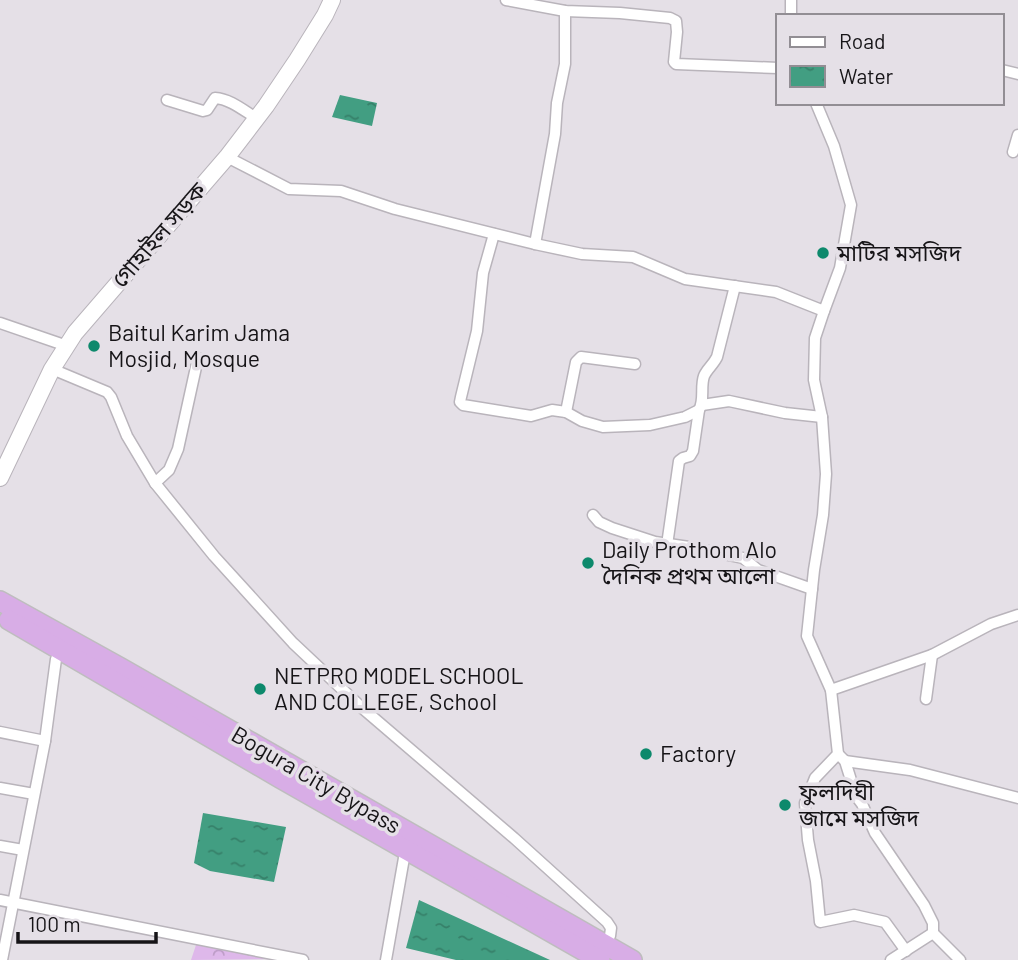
<svg xmlns="http://www.w3.org/2000/svg" width="1018" height="960" font-family="Barlow,'Noto Sans Bengali',sans-serif">
<style>
.park{fill:url(#park-crowns)}
.water{fill:url(#water-ripples)}
.lines{fill:none;stroke-linecap:round;stroke-linejoin:round}
.street-casing{stroke:#b9b4bb;stroke-width:13}
.secondary-casing{stroke:#b9b4bb;stroke-width:18}
.highway-casing{stroke:#bebdbe;stroke-width:22}
.street{stroke:#fff;stroke-width:10}
.secondary{stroke:#fff;stroke-width:16}
.highway{stroke:#d8ade6;stroke-width:19}
.poi-dot{fill:#0d896c;stroke:#e5e0e7;stroke-width:2.5}
.labels{text-anchor:middle;stroke-width:7;stroke-linejoin:round;paint-order:stroke}
.street-label{font-size:23px;fill:#161417;stroke:#e5e0e7}
.poi-label{font-size:23px;fill:#161417;stroke:#e5e0e7;text-anchor:start}
</style>
<defs>
<pattern id="park-crowns" width="20" height="18" patternUnits="userSpaceOnUse" patternTransform="scale(1.75)"><rect width="20" height="18" fill="#deb8ea"/><path d="M2 6a3 3 0 1 1 6 0M12 15a3 3 0 1 1 6 0" fill="none" stroke="#be9dc8"/></pattern>
<pattern id="water-ripples" width="26" height="14" patternUnits="userSpaceOnUse" patternTransform="scale(1.75)"><rect width="26" height="14" fill="#429e82"/><path d="M2 4q2-2 4 0t4 0M15 11q2-2 4 0t4 0" fill="none" stroke="#368069"/></pattern>
</defs>
<rect width="100%" height="100%" fill="#e5e0e7"/>
<path class="park" d="M197 942 275 959 191 960Z"/>
<g class="water">
<path d="M340 95 377 103 372 126 332 117Z"/>
<path d="M203 813 286 827 274 882 210 871 194 863Z"/>
<path d="M419 900 550 960H456L406 948Z"/>
</g>
<g class="lines">
<defs>
<g id="street">
<path d="M506 0 565 11 620 13 670 18 676 21 677 32 674 62 676 64 778 68"/>
<path d="M791 0V16"/>
<path d="M1002 70 1018 74"/>
<path d="M167 100 203 111 207 110 215 98C230 99 243 110 256 118"/>
<path d="M1013 152 1018 135"/>
<path d="M227 157 289 189 341 191 395 209 535 244 582 254 633 257 685 279 776 292 824 311 840 268 851 205 834 146 816 103"/>
<path d="M494 234 483 273 477 331 461 397 460 402 463 405 531 416 552 410 566 412 582 421 603 427 650 425 685 417 699 410"/>
<path d="M535 244 555 134 557 103 565 64V11"/>
<path d="M824 311 815 338 814 380 822 417 826 474 823 515 814 570 807 636 831 690 838 754 815 778 805 803 808 840 816 881 820 922 854 915 885 922 906 951"/>
<path d="M0 323 67 346"/>
<path d="M52 369 107 392 111 397 127 436 155 483 214 556 293 643 361 707 514 838 607 922 611 928 610 936"/>
<path d="M702 405 729 401 785 413 822 417"/>
<path d="M566 412 576 362 581 357 635 364"/>
<path d="M155 483 169 470 178 449 198 358"/>
<path d="M593 515 599 522 612 528 655 542 689 547 743 558 758 570 812 589"/>
<path d="M667 545 679 461 683 458 690 456 693 451 699 410C705 400 700 387 704 376 707 369 713 365 717 357L735 286"/>
<path d="M831 690 932 655 991 624 1018 615"/>
<path d="M926 699 932 655"/>
<path d="M0 732 45 741"/>
<path d="M838 754 845 761 856 796 862 804 875 833 924 905 933 923V933L891 960"/>
<path d="M845 761 910 770 1018 798"/>
<path d="M0 788 34 794"/>
<path d="M0 846 23 850"/>
<path d="M0 900 303 960"/>
<path d="M933 933 960 960"/>
<path d="M2 960 45 741 56 659"/>
<path d="M386 960 404 858"/>
</g>
<path id="secondary" d="M0 478 52 369 75 333 227 157 266 106 297 60 325 15 332 0"/>
<g id="highway">
<path d="M0 601 121 668 632 960"/>
<path d="M9 620 280 778 600 960"/>
</g>
</defs>
<use href="#street" class="street-casing"/>
<use href="#secondary" class="secondary-casing"/>
<use href="#highway" class="highway-casing"/>
<use href="#street" class="street"/>
<use href="#secondary" class="secondary"/>
<use href="#highway" class="highway"/>
</g>
<g class="poi-dot">
<circle cx="823" cy="253" r="7"/>
<circle cx="94" cy="346" r="7"/>
<circle cx="588" cy="563" r="7"/>
<circle cx="260" cy="689" r="7"/>
<circle cx="646" cy="754" r="7"/>
<circle cx="785" cy="805" r="7"/>
</g>
<g class="labels">
<g class="street-label">
<text transform="translate(159 235) rotate(-49)" y="8">গোহাইল সড়ক</text>
<text transform="translate(316 780) rotate(30)" y="8">Bogura City Bypass</text>
</g>
<g class="poi-label">
<text x="837" y="261">মাটির মসজিদ</text>
<text x="108" y="341">Baitul Karim Jama<tspan x="108" dy="26">Mosjid, Mosque</tspan></text>
<text x="602" y="558">Daily Prothom Alo<tspan x="602" dy="26">দৈনিক প্রথম আলো</tspan></text>
<text x="274" y="684">NETPRO MODEL SCHOOL<tspan x="274" dy="26">AND COLLEGE, School</tspan></text>
<text x="660" y="762">Factory</text>
<text x="799" y="800">ফুলদিঘী<tspan x="799" dy="26">জামে মসজিদ</tspan></text>
</g>
</g>
<rect x="776" y="14" width="228" height="91" fill="#e5e0e7" stroke="#928e94" stroke-width="2"/>
<rect x="790" y="37" width="35" height="10" fill="#ffffff" stroke="#928e94" stroke-width="2"/>
<text x="839" y="49" font-size="21" fill="#161417">Road</text>
<rect x="790" y="66" width="35" height="21" fill="url(#water-ripples)" stroke="#928e94" stroke-width="2"/>
<text x="839" y="84" font-size="21" fill="#161417">Water</text>
<path d="M18 932v10h138v-10" fill="none" stroke="#161417" stroke-width="3.5"/>
<text x="28" y="932" font-size="21" fill="#161417" stroke="#e5e0e7" stroke-width="5" paint-order="stroke">100 m</text>
</svg>
